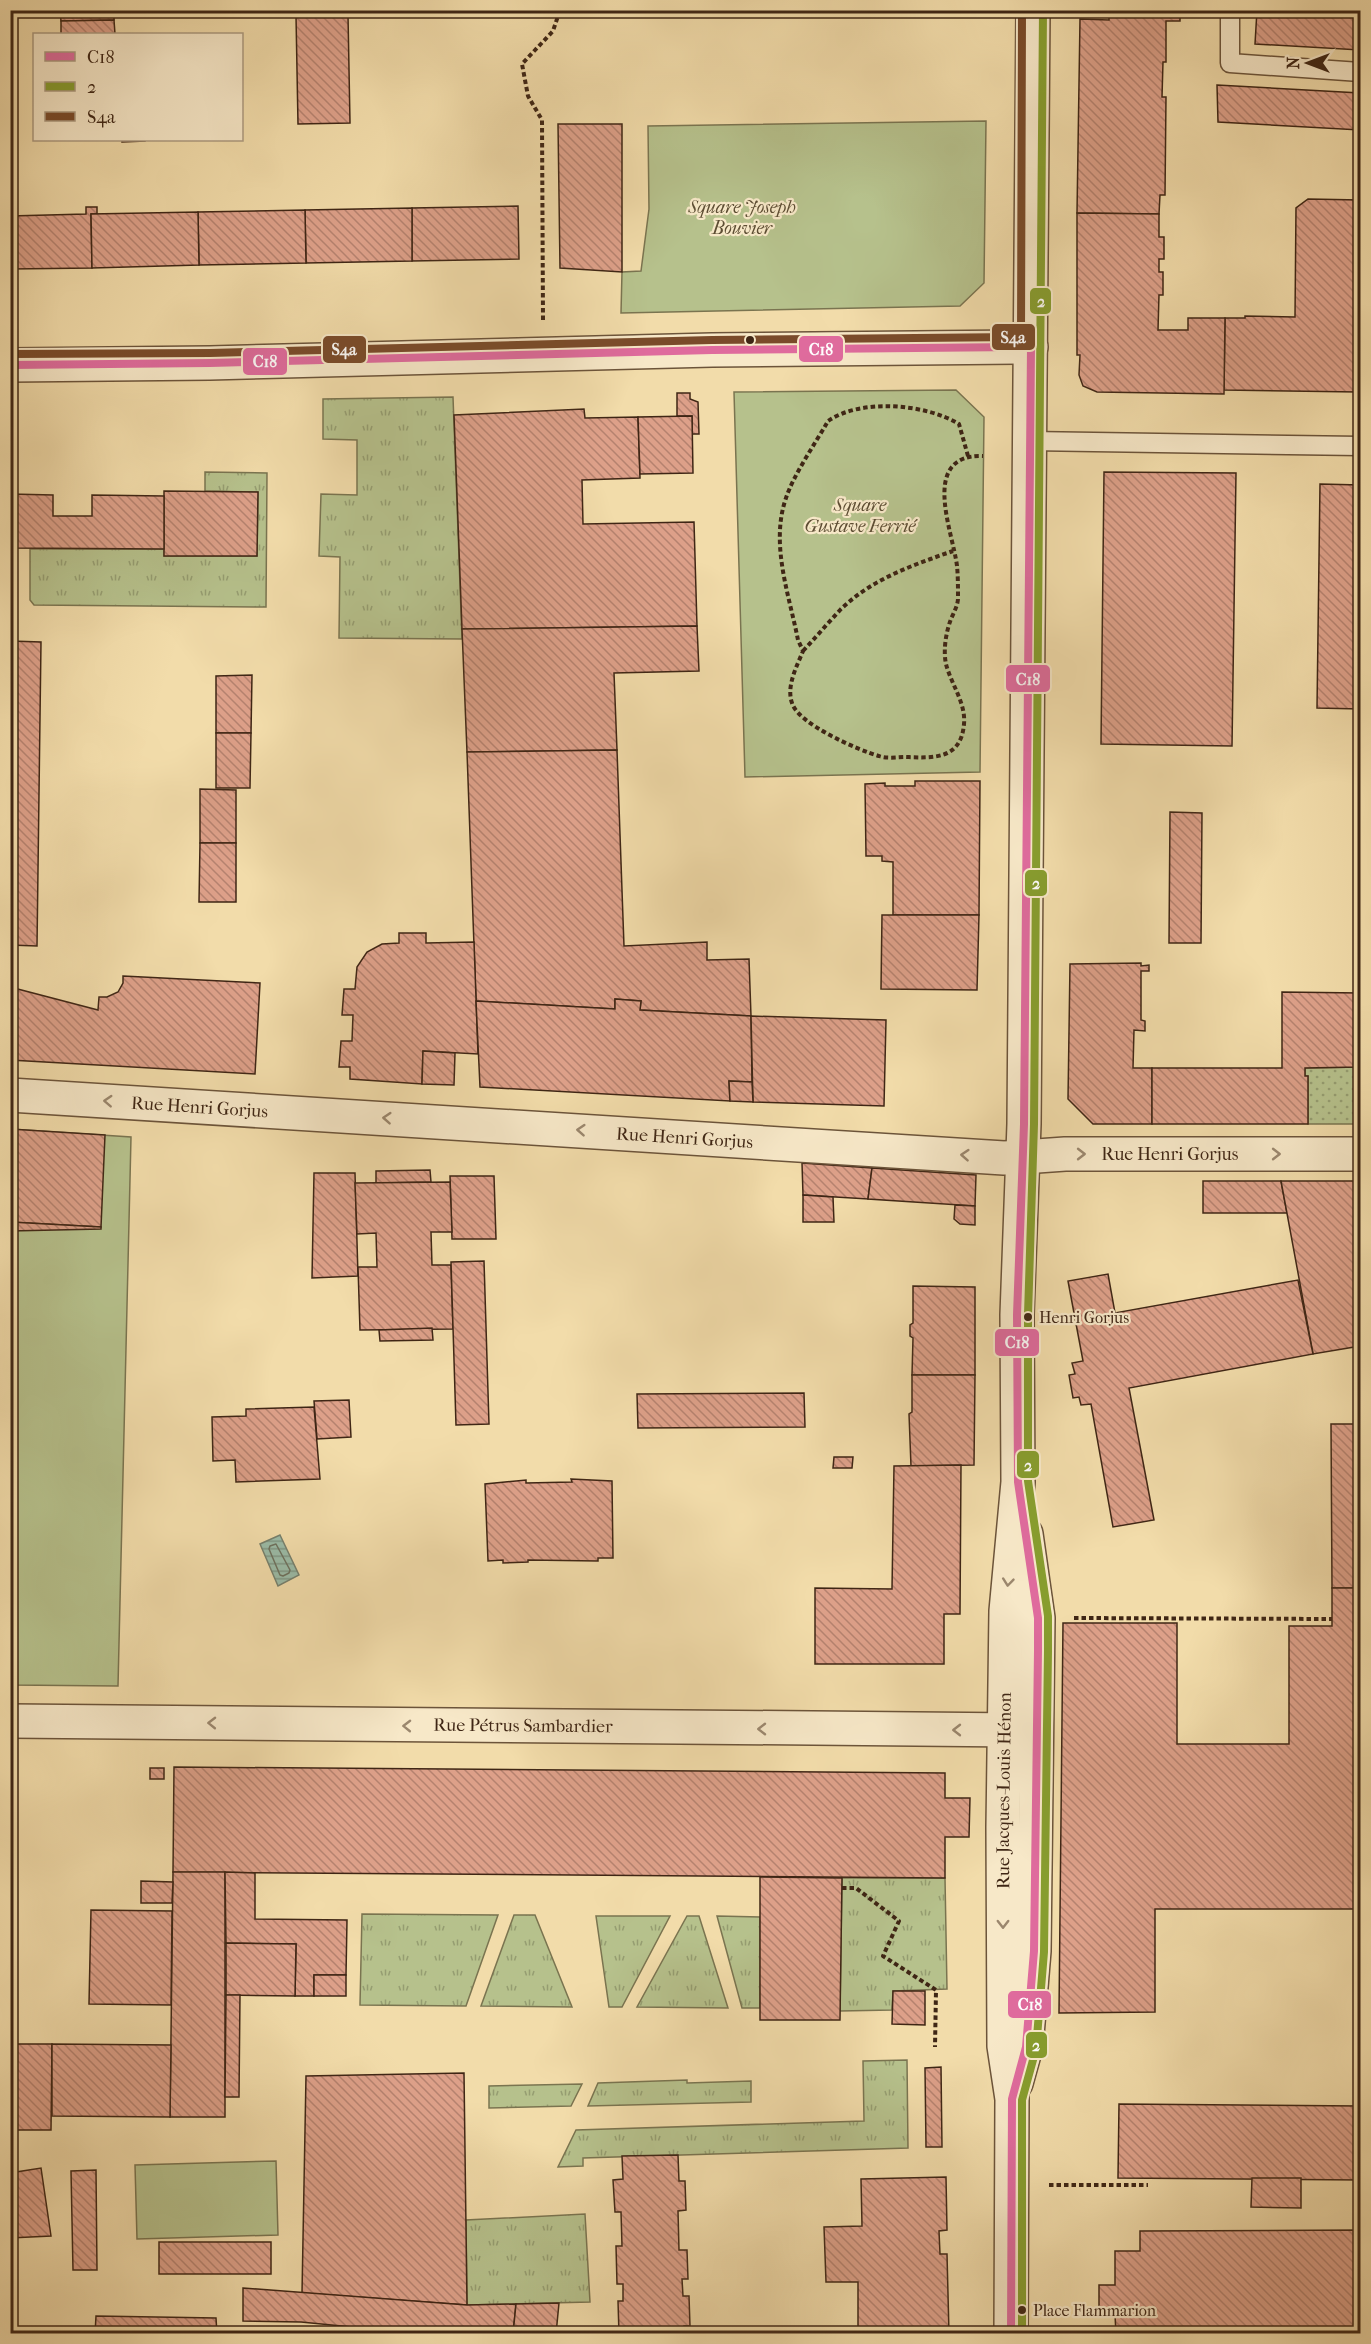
<svg xmlns="http://www.w3.org/2000/svg" width="1371" height="2344" font-family="'IM FELL French Canon',serif">
<style>
.grass{fill:url(#grass-tufts);stroke:#7a7450;stroke-width:1.5}
.park{fill:#b6c18c;stroke:#7a7450;stroke-width:1.5}
.garden{fill:url(#garden-dots);stroke:#7a7450;stroke-width:1.5}
.water{fill:url(#water-rules);stroke:#76806d;stroke-width:1.5}
.lines{fill:none;stroke-linecap:round;stroke-linejoin:round}
.shore{stroke:#6d715e;stroke-width:1.5}
.building{fill:url(#building-back-hatch);stroke:#3f2615;stroke-width:1.5}
.service-casing{stroke:#6c543a;stroke-width:21}
.minor-casing{stroke:#6c543a;stroke-width:36}
.tertiary-casing{stroke:#6c543a;stroke-width:36}
.path{stroke:#3f2615;stroke-width:4;stroke-dasharray:4.5 3;stroke-linecap:butt}
.service{stroke:#f7e8c8;stroke-width:18}
.minor{stroke:#f7e8c8;stroke-width:33}
.tertiary{stroke:#f7e8c8;stroke-width:33}
.bus-1-casing{stroke:#f7e8c8;stroke-width:12}
.bus-2-casing{stroke:#f7e8c8;stroke-width:12}
.bus-3-casing{stroke:#f7e8c8;stroke-width:12}
.bus-1{stroke:#df6b9d;stroke-width:8}
.bus-2{stroke:#879d2e;stroke-width:8}
.bus-3{stroke:#7a4b2a;stroke-width:8}
.oneway{stroke:#9b876e}
.bus-dot{fill:#3f2615;stroke:#f7e8c8;stroke-width:2}
.labels{text-anchor:middle;stroke-width:4.5;stroke-linejoin:round;paint-order:stroke}
.bus-label{font-size:16px;fill:#3f2615;stroke:#f7e8c8;text-anchor:start}
.park-label{font-size:18px;font-style:italic;fill:#5d4d33;stroke:#f7e8c8}
.street-label{font-size:18px;fill:#3f2615;stroke:#f7e8c8}
.line-badge{stroke:#f7e8c8;stroke-width:2}
.badge-label{font-size:16px;text-anchor:middle;font-weight:bold;fill:#fff}
</style>
<defs>
<pattern id="grass-tufts" width="24" height="20" patternUnits="userSpaceOnUse" patternTransform="scale(1.5)"><rect width="24" height="20" fill="#b6c18c"/><path d="M3 7l-1-3M5 7V3M7 7l1-3M15 17l-1-3M17 17v-4M19 17l1-3" fill="none" stroke="#959d71"/></pattern>
<pattern id="garden-dots" width="8" height="8" patternUnits="userSpaceOnUse" patternTransform="scale(1.5)"><rect width="8" height="8" fill="#b6c18c"/><path d="M2 2h.1M6 6h.1" fill="none" stroke="#959d71" stroke-width="1.8" stroke-linecap="round"/></pattern>
<pattern id="water-rules" width="6" height="5" patternUnits="userSpaceOnUse" patternTransform="scale(1.5)"><rect width="6" height="5" fill="#9bbca8"/><path d="M0 2.5h6" fill="none" stroke="#809988"/></pattern>
<pattern id="building-back-hatch" width="6" height="6" patternUnits="userSpaceOnUse" patternTransform="scale(1.5)"><rect width="6" height="6" fill="#dda089"/><path d="M-1 5l2 2M0 0l6 6M5-1l2 2" fill="none" stroke="#b5826f"/></pattern>
</defs>
<rect width="100%" height="100%" fill="#f2dcaa"/>
<filter id="stains"><feTurbulence type="fractalNoise" baseFrequency=".00333" numOctaves="4"/><feColorMatrix values="0 0 0 0 .2 0 0 0 0 .09 0 0 0 0 .02 0 0 0 .5 -.17"/></filter>
<radialGradient id="worn" r=".72"><stop offset=".6" stop-color="#630" stop-opacity="0"/><stop offset="1" stop-color="#630" stop-opacity=".3"/></radialGradient>
<g class="grass">
<path d="M453 397 462 639 339 638 340 557 319 556 321 494 357 495V440L323 439V399Z"/>
<path d="M205 472 267 473 266 607 34 605 30 600V549H164V556H257L258 492 205 491Z"/>
<path d="M842 1878H945L947 1989 893 1991 892 2010 840 2011Z"/>
<path d="M362 1914 498 1915 466 2006 360 2005Z"/>
<path d="M514 1915H535L572 2007 481 2006Z"/>
<path d="M596 1916H670L622 2007H609Z"/>
<path d="M687 1916H699L728 2008 637 2007Z"/>
<path d="M717 1916 760 1917V2008H742Z"/>
<path d="M907 2060 908 2148 583 2158V2166L558 2167 576 2130 864 2121 863 2061Z"/>
<path d="M687 2080V2083L751 2081V2102L588 2106 598 2083Z"/>
<path d="M582 2084 571 2106 489 2108V2086Z"/>
<path d="M585 2214 590 2302 467 2305 466 2220Z"/>
</g>
<g class="park">
<path d="M986 121 984 283 960 306 621 313 622 272 641 271 649 209 648 126Z"/>
<path d="M956 390 984 417 980 772 745 777 734 392Z"/>
<path d="M10 1129 131 1137 118 1686 11 1685Z"/>
<path d="M276 2161 278 2235 137 2239 135 2165Z"/>
</g>
<path class="garden" d="M1360 1067V1124H1308V1076H1305V1068Z"/>
<path class="water" d="M280 1535 299 1575 278 1586 260 1544Z"/>
<g class="lines">
<path class="shore" d="M276 1544 290 1570 289 1573 283 1576 280 1575 269 1549 270 1546Z"/>
</g>
<g class="building">
<path d="M60 10H114V20L61 21Z"/>
<path d="M296 10H348V15L296 16Z"/>
<path d="M1109 10H1180V21H1166V62H1163L1162 97H1166L1165 195H1160L1159 214 1077 213 1080 19 1109 20Z"/>
<path d="M1257 10 1360 16V50L1255 44Z"/>
<path d="M348 15 350 123 298 124 296 16Z"/>
<path d="M114 20 115 34H61V21Z"/>
<path d="M1217 85 1360 93V130L1218 122Z"/>
<path d="M558 124H622V272L560 268Z"/>
<path d="M122 140H145V141L122 142Z"/>
<path d="M1308 199 1360 200 1359 301H1355V317H1360V374H1359L1358 392 1224 390 1225 318H1245V316L1295 317 1296 208Z"/>
<path d="M518 206 519 259 412 261V208Z"/>
<path d="M86 207H97V214H91L92 268 10 269V216L86 214Z"/>
<path d="M412 208V261L306 263 305 210Z"/>
<path d="M305 210 306 263 199 265 198 212Z"/>
<path d="M198 212 199 265 92 268 91 214Z"/>
<path d="M1077 213 1159 214V237H1164V259H1159V272H1163V295H1159L1158 330H1188V318H1225L1224 394 1097 392 1083 386 1079 375 1080 355H1077Z"/>
<path d="M677 393H690V399L698 402 699 434H692V416H677Z"/>
<path d="M584 409 585 418 638 417 640 478 582 480 583 524 694 522 697 626 462 629 454 415Z"/>
<path d="M692 416 693 473 640 474 638 417Z"/>
<path d="M1104 472 1236 473 1232 746 1101 744Z"/>
<path d="M1320 484 1360 485V709L1317 708Z"/>
<path d="M164 491 258 492 257 556H164Z"/>
<path d="M10 494 53 495V516H92V495L164 496V549L10 548Z"/>
<path d="M697 626 699 671 614 673 617 750 467 752 462 629Z"/>
<path d="M10 641 41 642 37 946 10 945Z"/>
<path d="M252 675 251 733H216V676Z"/>
<path d="M216 733H251L250 788H216Z"/>
<path d="M617 750 624 946 707 942V960L749 959 751 1016 640 1010 641 1001 615 999V1009L476 1001 467 752Z"/>
<path d="M915 781H980L979 915H893V862L882 861V856H866L865 784 885 783V786H915Z"/>
<path d="M200 789 236 790V843H200Z"/>
<path d="M1170 812 1202 813 1201 943H1169Z"/>
<path d="M200 843H236V902H199Z"/>
<path d="M882 915H979L977 990 881 989Z"/>
<path d="M399 933H426V943L474 942 478 1054 423 1051 422 1084 350 1079V1067H339L341 1041H352L353 1015H342L344 989H355L357 967 367 952 382 944 399 943Z"/>
<path d="M1141 963V966L1149 965V971H1141V1020L1145 1021V1031L1134 1030 1133 1068H1152V1124H1093L1068 1099 1070 964Z"/>
<path d="M123 976 260 983 255 1074 10 1060V987L98 1010 99 997H107L118 992 123 983Z"/>
<path d="M1282 992 1360 993V1067L1305 1068V1076H1308V1124H1152V1068H1282Z"/>
<path d="M615 999 641 1001 640 1010 751 1016 752 1082 729 1081 730 1101 480 1087 476 1001 615 1009Z"/>
<path d="M751 1016 886 1020 884 1106 753 1102Z"/>
<path d="M423 1051 455 1053 454 1085 422 1084Z"/>
<path d="M729 1081 752 1082 753 1102 730 1101Z"/>
<path d="M10 1129 105 1135 101 1227 10 1222Z"/>
<path d="M802 1163 872 1168 868 1199 803 1195Z"/>
<path d="M872 1168 976 1175 975 1206 868 1199Z"/>
<path d="M430 1170 431 1182 376 1183V1171Z"/>
<path d="M314 1173H355L358 1276 312 1278Z"/>
<path d="M450 1176H494L496 1239H452Z"/>
<path d="M1203 1181H1281L1287 1213H1203Z"/>
<path d="M1281 1181H1360V1346L1313 1354Z"/>
<path d="M450 1182 452 1232H431L432 1265H451L453 1329 360 1330 358 1267H377L376 1233 357 1234 355 1183Z"/>
<path d="M803 1195 833 1197 834 1222H803Z"/>
<path d="M955 1205 975 1206V1225L960 1224 954 1219Z"/>
<path d="M10 1222 101 1227V1229L10 1231Z"/>
<path d="M484 1261 489 1424 456 1425 451 1262Z"/>
<path d="M1108 1274 1115 1313 1298 1280 1313 1354 1129 1388 1154 1520 1113 1527 1091 1404 1081 1405 1079 1397 1073 1398 1069 1375 1075 1374 1072 1363 1083 1361 1068 1281Z"/>
<path d="M913 1286 975 1287V1375H912L913 1338 910 1336V1325L913 1323Z"/>
<path d="M432 1328 433 1340 380 1341 379 1330Z"/>
<path d="M912 1375H975L974 1465 911 1466 909 1414 912 1412Z"/>
<path d="M804 1393 805 1427 638 1428 637 1394Z"/>
<path d="M349 1400 351 1437 317 1439 314 1401Z"/>
<path d="M314 1407 320 1479 236 1482 235 1460 213 1461 212 1417 246 1416V1409Z"/>
<path d="M1331 1424H1360V1588H1332Z"/>
<path d="M834 1457H853L852 1468H833Z"/>
<path d="M961 1465 960 1614H944V1664H815V1588L892 1589 894 1466Z"/>
<path d="M571 1479 612 1481 613 1558H598V1561L528 1560V1562L503 1563V1560L488 1561 485 1484 526 1480V1483L572 1482Z"/>
<path d="M1332 1588H1360V1909H1155V2012L1059 2013 1063 1623H1177V1744H1289V1626H1332Z"/>
<path d="M174 1767 945 1773V1798H970L969 1837H945V1878L173 1872Z"/>
<rect x="150" y="1768" width="14" height="11"/>
<path d="M173 1872H225V2117H170Z"/>
<path d="M225 1872 255 1873V1919L347 1920 346 1975H314V1996H295L296 1944 226 1943Z"/>
<path d="M760 1877 842 1878 840 2020H760Z"/>
<path d="M141 1881 173 1882 172 1903H141Z"/>
<path d="M91 1910 172 1911 171 2005 89 2004Z"/>
<path d="M226 1943 296 1944 295 1996 226 1995Z"/>
<rect x="314" y="1975" width="32" height="21"/>
<path d="M893 1991H925V2025L892 2024Z"/>
<path d="M226 1995H240L239 2097H225Z"/>
<path d="M10 2044H52L51 2130H10Z"/>
<path d="M52 2044 171 2045 170 2117 52 2116Z"/>
<path d="M941 2067 942 2147H926L925 2068Z"/>
<path d="M464 2073 467 2305 302 2293 306 2076Z"/>
<path d="M1119 2104 1360 2106V2180L1118 2178Z"/>
<path d="M678 2155 679 2181H685L686 2210 678 2211 679 2250H687L688 2279H682L683 2296H689L690 2326H684V2334H619L618 2301H623V2284H617L616 2246H622L621 2212H615L613 2180 623 2179 622 2156Z"/>
<path d="M41 2168 51 2236 10 2238V2173Z"/>
<path d="M96 2170 97 2270H73L71 2171Z"/>
<path d="M946 2177 947 2230 939 2231 940 2254H947L949 2334H858V2282H826L824 2227 862 2226 861 2179Z"/>
<path d="M1252 2178H1301V2208L1251 2207Z"/>
<path d="M1360 2230V2334H1116L1115 2315H1099V2285H1115V2251H1140V2231Z"/>
<rect x="159" y="2242" width="112" height="32"/>
<path d="M243 2288 467 2305 516 2304 513 2334H423L301 2322 243 2321Z"/>
<path d="M559 2303 556 2334H513L516 2304Z"/>
<path d="M96 2316 216 2318 217 2334H95Z"/>
</g>
<g class="lines">
<defs>
<g id="service">
<path d="M1230 10V63L1360 72"/>
<path d="M1029 441 1360 446"/>
</g>
<g id="minor">
<path d="M10 365 210 363 712 350 1031 347"/>
<path id="s1" d="M10 1095 1004 1158 1023 1157"/>
<path id="s2" d="M10 1721 1032 1730"/>
</g>
<g id="tertiary">
<path id="s3" d="M1023 1157 1065 1154H1360"/>
<path d="M1016 2083 1026 2047 1034 1951 1038 1618 1026 1534"/>
<path id="s4" d="M1011 2334 1012 2099 1004 2046 1003 1827 1006 1611 1018 1482 1017 1315 1024 1124 1033 10"/>
</g>
</defs>
<use href="#service" class="service-casing"/>
<use href="#minor" class="minor-casing"/>
<use href="#tertiary" class="tertiary-casing"/>
<g class="path">
<path d="M543 320 542 120 528 96 522 64 553 31 560 10"/>
<path d="M968 456 959 424C926 404 861 398 828 421 815 444 794 474 786 498 770 544 789 594 798 640L803 651C797 666 786 686 792 703 798 724 858 750 879 756 887 759 897 757 906 757 933 758 961 760 964 724 966 703 951 684 946 664 943 650 946 632 951 619 954 612 958 605 958 598 958 587 958 576 957 566 953 532 919 454 983 456"/>
<path d="M803 651C816 637 828 623 841 609 872 579 913 565 953 551"/>
<path d="M1074 1618 1332 1619"/>
<path d="M842 1888H856L899 1921 883 1956 936 1990 935 2047"/>
<path d="M1049 2185H1148"/>
</g>
<use href="#service" class="service"/>
<use href="#minor" class="minor"/>
<use href="#tertiary" class="tertiary"/>
<defs>
<g id="bus-1">
<path d="M10 365 210 363 712 350 1031 347"/>
<path d="M1011 2334 1012 2099 1026 2047 1034 1951 1038 1651V1618L1018 1482 1017 1315 1024 1124 1031 347"/>
</g>
<path id="bus-2" d="M1022 2334V2100L1036 2049 1044 1952 1048 1651V1616L1028 1481V1315L1034 1124 1043 10"/>
<path id="bus-3" d="M10 354 210 353 712 340 1021 337 1022 10"/>
</defs>
<use href="#bus-1" class="bus-1-casing"/>
<use href="#bus-2" class="bus-2-casing"/>
<use href="#bus-3" class="bus-3-casing"/>
<use href="#bus-1" class="bus-1"/>
<use href="#bus-2" class="bus-2"/>
<use href="#bus-3" class="bus-3"/>
</g>
<defs><path id="oneway-chevron" d="M-2-3.5L2.5 0L-2 3.5" fill="none" stroke-width="1.6" stroke-linecap="round" stroke-linejoin="round" transform="scale(1.5)"/></defs>
<g class="oneway">
<use href="#oneway-chevron" transform="translate(108 1101) rotate(-177)"/>
<use href="#oneway-chevron" transform="translate(387 1118) rotate(-176)"/>
<use href="#oneway-chevron" transform="translate(581 1130) rotate(-176)"/>
<use href="#oneway-chevron" transform="translate(1081 1154)"/>
<use href="#oneway-chevron" transform="translate(1276 1154)"/>
<use href="#oneway-chevron" transform="translate(965 1155) rotate(-176)"/>
<use href="#oneway-chevron" transform="translate(1008 1582) rotate(96)"/>
<use href="#oneway-chevron" transform="translate(212 1723) rotate(-179)"/>
<use href="#oneway-chevron" transform="translate(407 1726) rotate(-179)"/>
<use href="#oneway-chevron" transform="translate(762 1729) rotate(-180)"/>
<use href="#oneway-chevron" transform="translate(957 1730) rotate(-180)"/>
<use href="#oneway-chevron" transform="translate(1003 1924) rotate(90)"/>
</g>
<g class="bus-dot">
<circle cx="750" cy="340" r="5"/>
<circle cx="1028" cy="1317" r="5"/>
<circle cx="1022" cy="2310" r="5"/>
</g>
<g class="labels">
<g class="bus-label">
<text x="1039" y="1323">Henri Gorjus</text>
<text x="1033" y="2316">Place Flammarion</text>
</g>
<g class="park-label">
<text x="742" y="213">Square Joseph<tspan x="742" dy="21">Bouvier</tspan></text>
<text x="860" y="511">Square<tspan x="860" dy="21">Gustave Ferrié</tspan></text>
</g>
<g class="street-label">
<text dy="6" stroke="none"><textPath href="#s1" startOffset="190">Rue Henri Gorjus</textPath></text>
<text dy="6" stroke="none"><textPath href="#s1" startOffset="676">Rue Henri Gorjus</textPath></text>
<text dy="6" stroke="none"><textPath href="#s3" startOffset="147">Rue Henri Gorjus</textPath></text>
<text dy="6" stroke="none"><textPath href="#s2" startOffset="513">Rue Pétrus Sambardier</textPath></text>
<text dy="6" stroke="none"><textPath href="#s4" startOffset="544">Rue Jacques-Louis Hénon</textPath></text>
</g>
</g>
<g class="line-badge">
<rect x="1029" y="287" width="23" height="28" rx="6" fill="#879d2e"/>
<rect x="991" y="323" width="45" height="28" rx="6" fill="#7a4b2a"/>
<rect x="798" y="335" width="46" height="28" rx="6" fill="#df6b9d"/>
<rect x="322" y="335" width="45" height="29" rx="6" fill="#7a4b2a"/>
<rect x="242" y="347" width="46" height="29" rx="6" fill="#df6b9d"/>
<rect x="1005" y="664" width="46" height="29" rx="6" fill="#df6b9d"/>
<rect x="1024" y="869" width="24" height="28" rx="6" fill="#879d2e"/>
<rect x="994" y="1328" width="46" height="29" rx="6" fill="#df6b9d"/>
<rect x="1016" y="1450" width="24" height="29" rx="6" fill="#879d2e"/>
<rect x="1007" y="1990" width="45" height="29" rx="6" fill="#df6b9d"/>
<rect x="1025" y="2031" width="23" height="28" rx="6" fill="#879d2e"/>
</g>
<g class="badge-label">
<text x="1041" y="307">2</text>
<text x="1013" y="343">S4a</text>
<text x="821" y="355">C18</text>
<text x="344" y="355">S4a</text>
<text x="265" y="367">C18</text>
<text x="1028" y="685">C18</text>
<text x="1036" y="889">2</text>
<text x="1017" y="1348">C18</text>
<text x="1028" y="1471">2</text>
<text x="1030" y="2010">C18</text>
<text x="1036" y="2051">2</text>
</g>
<rect width="1371" height="2344" fill="none" stroke="#f2dcaa" stroke-width="36"/>
<rect x="12" y="12" width="1347" height="2320" fill="none" stroke="#3f2615" stroke-width="3"/>
<rect x="18" y="18" width="1335" height="2308" fill="none" stroke="#3f2615" stroke-width="1.5"/>
<rect x="33" y="33" width="210" height="108" fill="#f7e8c8" stroke="#ad9a80" stroke-width="1.5"/>
<rect x="45" y="52" width="30" height="9" fill="#df6b9d" stroke="#ad9a80" stroke-width="1.5"/>
<text x="87" y="63" font-size="18" fill="#3f2615">C18</text>
<rect x="45" y="82" width="30" height="9" fill="#879d2e" stroke="#ad9a80" stroke-width="1.5"/>
<text x="87" y="93" font-size="18" fill="#3f2615">2</text>
<rect x="45" y="112" width="30" height="9" fill="#7a4b2a" stroke="#ad9a80" stroke-width="1.5"/>
<text x="87" y="123" font-size="18" fill="#3f2615">S4a</text>
<g transform="translate(1308 63) rotate(270)" stroke="#f7e8c8" stroke-width="4.5" paint-order="stroke">
<path d="M0-4.5L10 22L0 15L-10 22Z" fill="#3f2615"/>
<text y="-9" font-size="16" font-weight="bold" text-anchor="middle" fill="#3f2615">N</text>
</g>
<rect width="100%" height="100%" filter="url(#stains)"/>
<rect width="100%" height="100%" fill="url(#worn)"/>
</svg>
